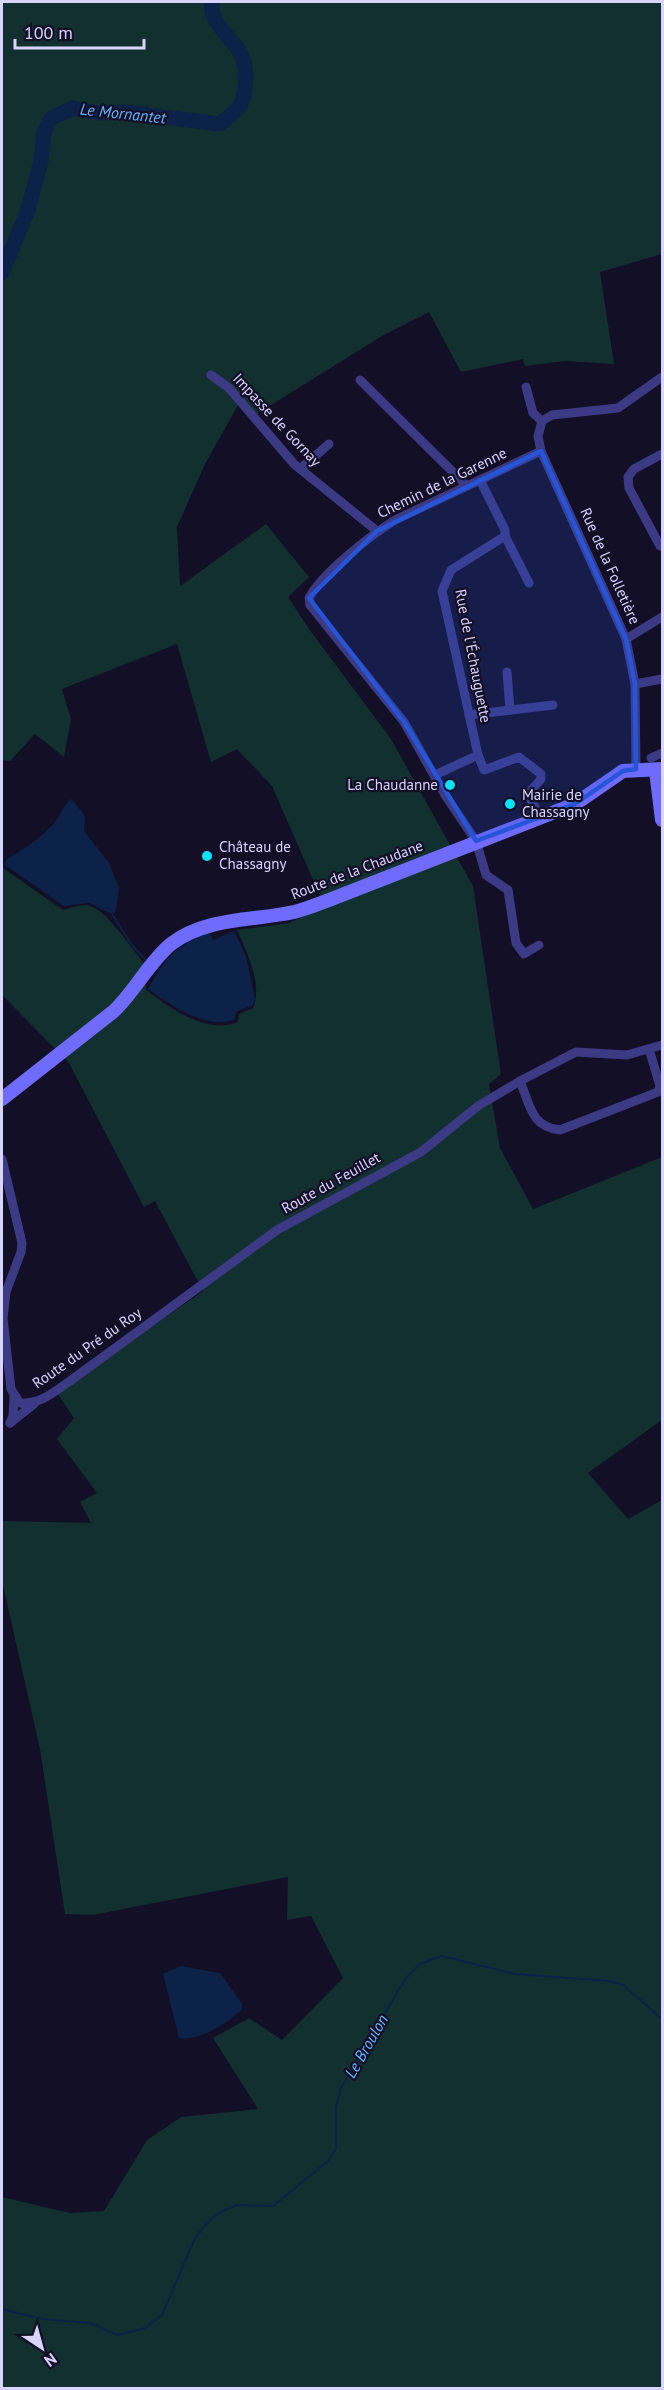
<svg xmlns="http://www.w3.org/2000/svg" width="664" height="2390" font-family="'PT Sans',sans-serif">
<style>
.green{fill:#12302f}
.water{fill:#0c2248}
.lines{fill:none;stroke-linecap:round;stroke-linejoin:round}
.stream{stroke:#0c2248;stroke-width:2}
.river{stroke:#0c2248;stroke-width:15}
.street{stroke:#3d3a85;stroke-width:9}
.secondary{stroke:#6f6bff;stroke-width:14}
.marked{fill:#2655da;fill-opacity:0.2;stroke:#2655da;stroke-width:4.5;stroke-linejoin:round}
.poi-dot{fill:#00e5ff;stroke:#130f26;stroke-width:2}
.labels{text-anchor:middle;stroke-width:4.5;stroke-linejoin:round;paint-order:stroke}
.street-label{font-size:15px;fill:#d9d4ff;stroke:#130f26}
.poi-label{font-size:15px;fill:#d9d4ff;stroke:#130f26;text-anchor:start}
.water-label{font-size:16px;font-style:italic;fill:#62b6ff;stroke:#130f26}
</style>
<rect width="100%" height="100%" fill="#130f26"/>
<path class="green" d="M2 2H662V254L600 272 614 364 565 361 525 366 523 359 461 372 429 312 382 336 255 415 242 398 205 464 177 527 180 586 266 524 309 577 288 597 309 629 391 739 473 886 501 1074 489 1084 500 1148 533 1209 662 1157V1420L588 1473 628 1519 662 1500V2388H2V2197L70 2213 104 2211 147 2140 181 2117 258 2109 213 2038 249 2018 282 2040 343 1978 311 1916 287 1920 288 1877 93 1915 65 1914 40 1749 2 1581V1521L91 1523 80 1502 97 1493 57 1439 74 1418 57 1393 203 1291 155 1201 144 1207 69 1063 2 995V856L3 868 63 910C70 908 79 905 86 905 105 906 131 949 145 964L146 990C172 1009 205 1034 238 1022L239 1014 253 1008C263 985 247 952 237 930L289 923 325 907 272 786 237 749 211 762 177 644 62 689 71 719 64 757 35 734 10 761 2 760Z"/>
<g class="water">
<path d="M72 799 85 816 84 831 109 863 119 888 116 911 112 914 89 903 64 906 5 865 6 860C25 848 45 836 58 818 63 811 64 803 72 799Z"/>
<path d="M234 931 246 956 255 999 253 1005 236 1012 235 1019C208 1031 170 1005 148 989 166 957 175 947 209 932L213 940Z"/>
<path d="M180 1966 220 1973 242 2004V2010C226 2023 199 2042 179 2038L163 1974Z"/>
</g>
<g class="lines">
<g class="stream">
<path d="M112 914 131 944 147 961"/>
<path d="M2 2309 43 2319 90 2323 118 2335 145 2328 162 2315 195 2238 208 2222 220 2212 237 2205 273 2206 328 2161 336 2149V2107L341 2088 405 1979 420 1964 442 1956 515 1974 610 1981 623 1985 662 2019"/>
</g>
<path class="river" d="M2 273 28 210 41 161 44 132 51 118 73 108 98 113 125 112 220 124C226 119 233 114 238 108 248 96 248 67 241 54 232 37 209 23 212 2"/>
<g class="street">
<path d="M211 375 229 388 294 464 377 531"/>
<path d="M360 380 467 486"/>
<path d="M526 387 533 413 542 421 538 436 541 451 626 639 635 684 636 769"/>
<path d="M542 421 552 415 618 408 662 377"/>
<path d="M300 469 329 444"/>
<path d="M505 536 529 583"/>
<path d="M660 546 629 488 628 477 634 469 662 454"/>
<path d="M626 639 662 617"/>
<path d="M507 672 510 710"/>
<path d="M635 684 662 679"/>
<path d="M469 715 553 705"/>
<path d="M478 755 484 770 519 757 541 774V779L528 794 540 817"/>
<path d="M651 758 662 753"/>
<path d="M435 775 478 755 442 591 451 570 505 536V530L480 480"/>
<path d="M539 945 524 954 516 943 508 890 486 875 476 841 445 795 404 722 310 605 309 598C322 573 370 536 395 520L541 451"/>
<path d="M520 1081C530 1105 531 1127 560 1130L658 1092 660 1086 649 1049"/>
<path d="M2 1159 22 1243 21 1252 6 1292 3 1318 11 1389 20 1403C40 1405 55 1391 70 1381L277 1230 421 1152 478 1106 520 1081 576 1052 627 1055 662 1045"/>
<path d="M10 1423 34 1404"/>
<path d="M10 1423 13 1416 14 1397"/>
</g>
<g class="secondary">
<path d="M656 771 662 820"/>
<path d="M2 1099 114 1011C135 991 150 961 171 944 206 917 253 921 294 912 306 909 318 904 329 900L575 804 623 771 662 769"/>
</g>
</g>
<path class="marked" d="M541 451 626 639 635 684 636 769 623 771 575 804 476 841 404 722 309 598 377 531Z"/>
<g class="poi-dot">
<circle cx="450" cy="785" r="6"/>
<circle cx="510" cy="804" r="6"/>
<circle cx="207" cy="856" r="6"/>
</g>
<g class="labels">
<g class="street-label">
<text transform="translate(277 420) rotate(47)" y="5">Impasse de Gornay</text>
<text transform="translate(442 483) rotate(-26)" y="5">Chemin de la Garenne</text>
<text transform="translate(610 566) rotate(66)" y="5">Rue de la Folletière</text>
<text transform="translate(473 656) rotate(79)" y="5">Rue de l'Échauguette</text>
<text transform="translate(357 870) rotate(-21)" y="5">Route de la Chaudane</text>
<text transform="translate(331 1183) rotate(-29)" y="5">Route du Feuillet</text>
<text transform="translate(87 1348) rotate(-35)" y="5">Route du Pré du Roy</text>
</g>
<g class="poi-label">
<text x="438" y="790" text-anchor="end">La Chaudanne</text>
<text x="522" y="800">Mairie de<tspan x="522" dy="17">Chassagny</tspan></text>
<text x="219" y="852">Château de<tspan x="219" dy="17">Chassagny</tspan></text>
</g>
<g class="water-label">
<text transform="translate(123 113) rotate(6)" y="6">Le Mornantet</text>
<text transform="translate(366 2046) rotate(-60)" y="6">Le Broulon</text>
</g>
</g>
<rect width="664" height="2390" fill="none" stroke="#d9d4ff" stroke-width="6"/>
<g transform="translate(42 2348) rotate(144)" stroke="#130f26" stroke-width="4.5" paint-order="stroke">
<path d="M0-4.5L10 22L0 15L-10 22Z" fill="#d9d4ff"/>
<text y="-9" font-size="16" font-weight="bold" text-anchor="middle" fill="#d9d4ff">N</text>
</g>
<path d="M15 39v9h129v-9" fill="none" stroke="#d9d4ff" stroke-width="3"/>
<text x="24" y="39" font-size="18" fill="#d9d4ff" stroke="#130f26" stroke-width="4.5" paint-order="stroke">100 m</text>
</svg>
